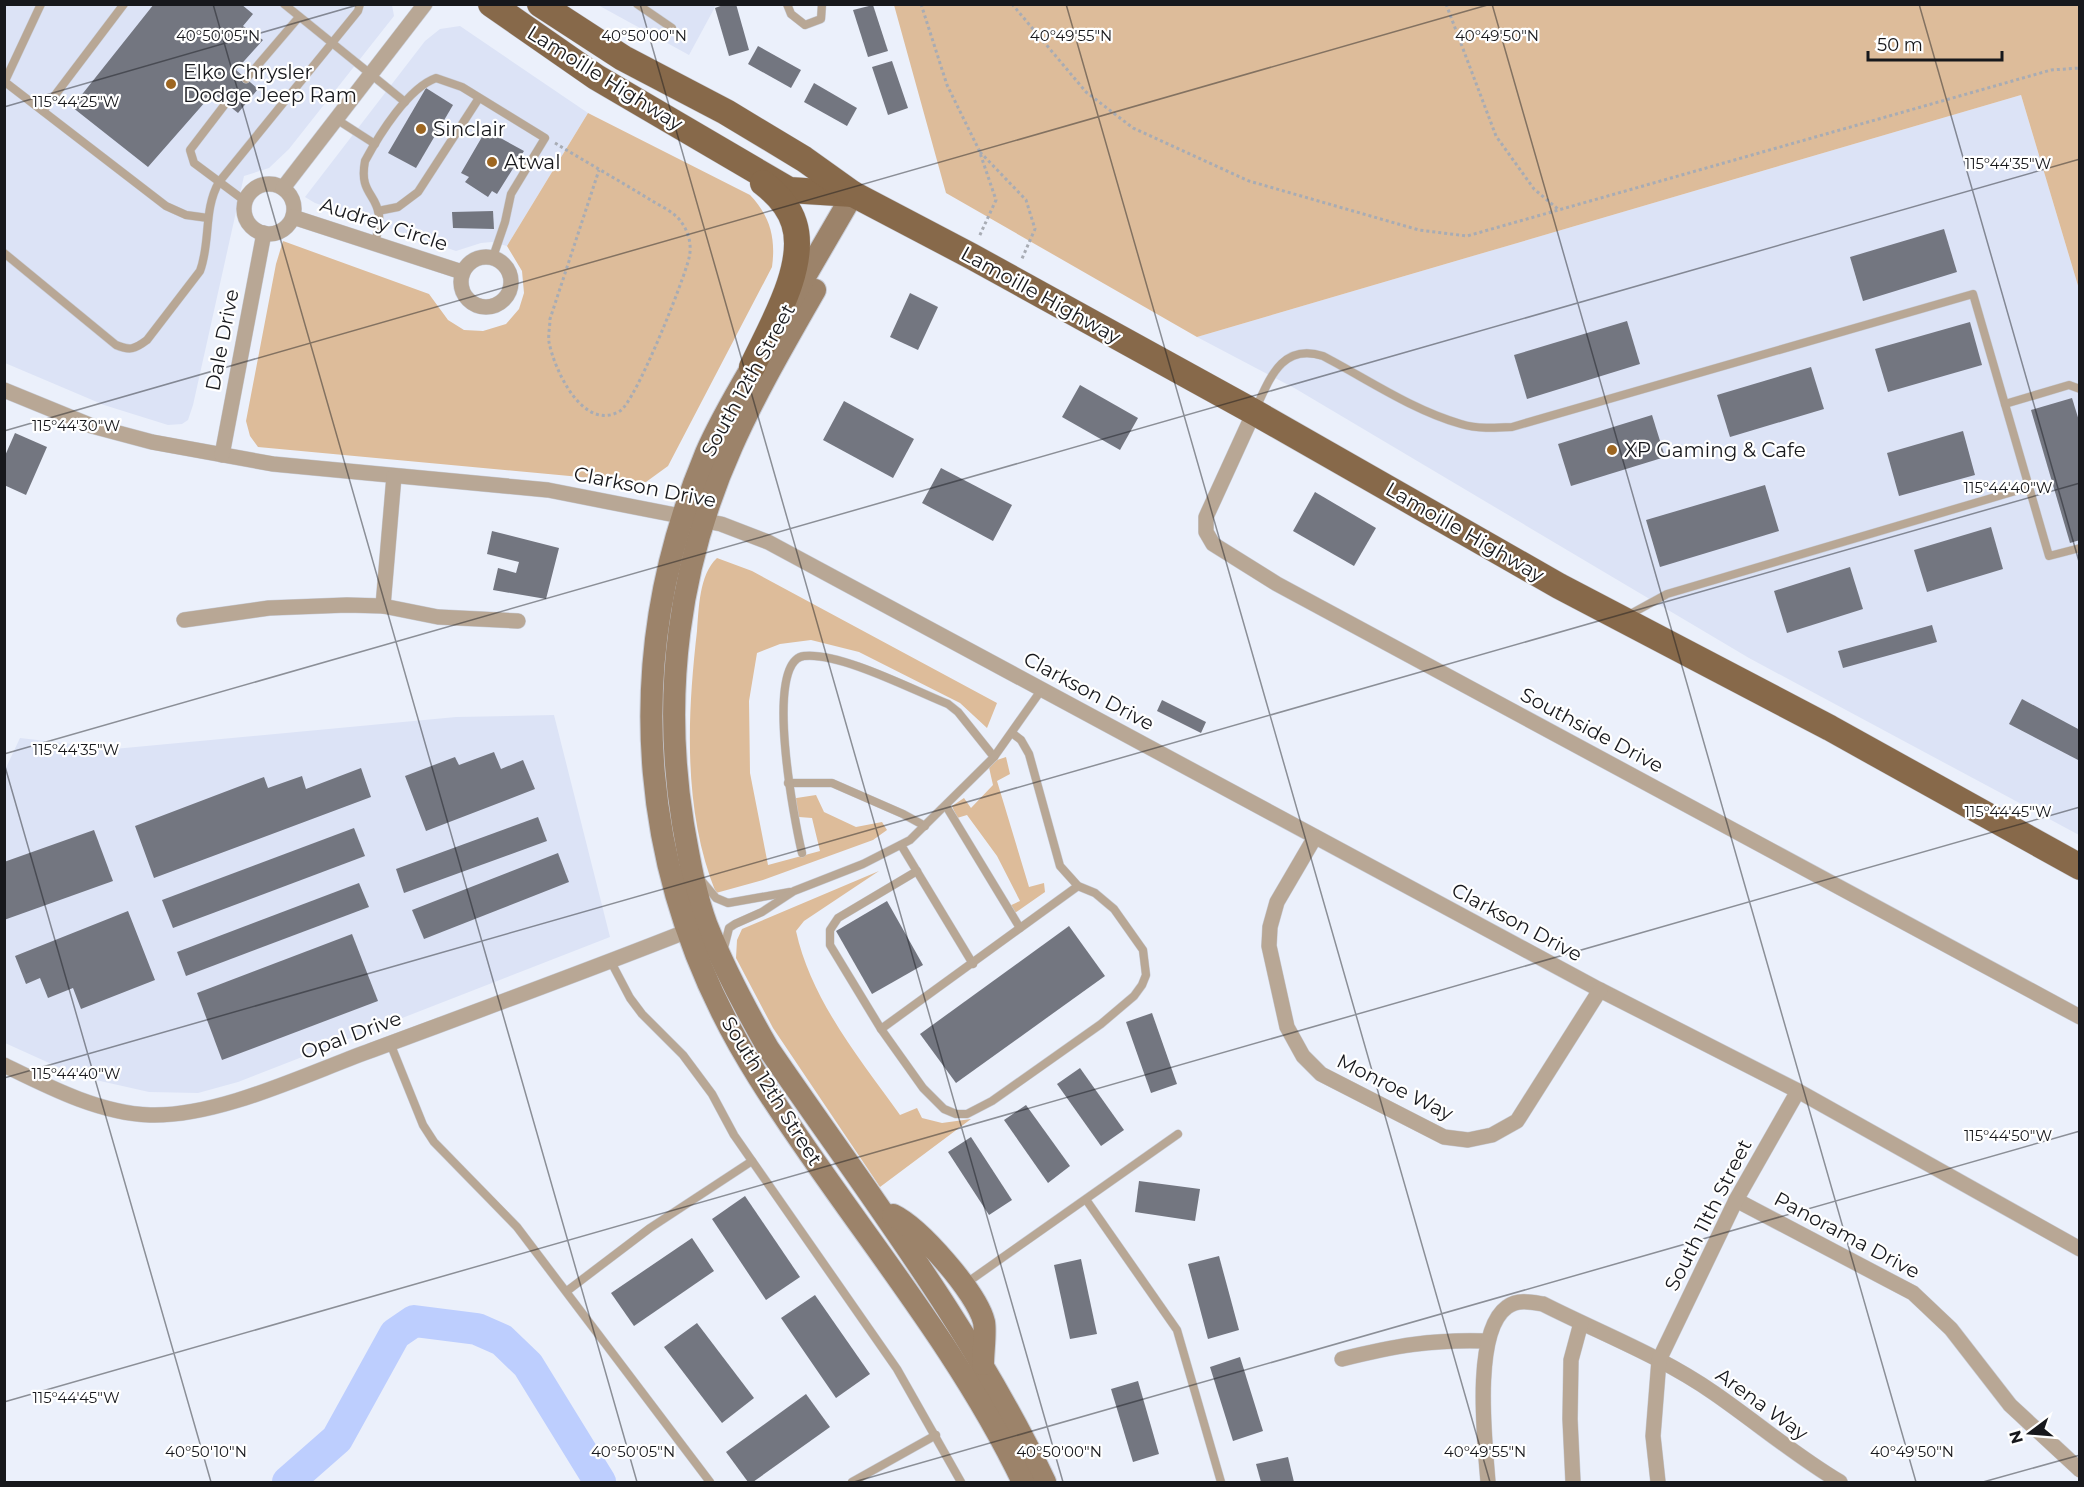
<svg xmlns="http://www.w3.org/2000/svg" width="2084" height="1487" font-family="Montserrat,sans-serif">
<style>
.built{fill:#dce3f6}
.green{fill:#ddbc9a}
.lines{fill:none;stroke-linecap:round;stroke-linejoin:round}
.river{stroke:#bdcefe;stroke-width:32}
.building{fill:#737680}
.service-casing{stroke:#c9cdd7;stroke-width:9}
.minor-casing{stroke:#c9cdd7;stroke-width:16}
.secondary-casing{stroke:#c9cdd7;stroke-width:24}
.primary-casing{stroke:#c9cdd7;stroke-width:27}
.path{stroke:#a8acb4;stroke-width:3;stroke-dasharray:3 3;stroke-linecap:butt}
.service{stroke:#b8a795;stroke-width:8}
.minor{stroke:#b8a795;stroke-width:15}
.secondary{stroke:#9c836a;stroke-width:22}
.primary{stroke:#87694a;stroke-width:26}
.ticks{fill:none;stroke:#17181c;stroke-width:1.5;stroke-opacity:0.45}
.poi-dot{fill:#9d6621;stroke:#fff;stroke-width:2}
.labels{text-anchor:middle;stroke-width:4.5;stroke-linejoin:round;paint-order:stroke}
.poi-label{font-size:20px;fill:#17181c;stroke:#fff;text-anchor:start}
.street-label{font-size:20px;fill:#17181c;stroke:#fff}
.ticks-label{font-size:15px;text-anchor:middle;fill:#17181c;stroke:#fff;stroke-width:4.5;stroke-linejoin:round;paint-order:stroke}
</style>
<rect width="100%" height="100%" fill="#ebf0fb"/>
<g class="built">
<path d="M714 4 715 7 689 55 598 5Z"/>
<path d="M5 5H392L394 16 289 149 269 168 244 176 193 405 188 420 182 424 168 425 104 405 5 363Z"/>
<path d="M460 26 588 113 507 246 492 242 481 243 456 251 315 203 305 197 425 41 440 29Z"/>
<path d="M2021 95 2079 289V835L1749 658 1296 389 1197 337Z"/>
<path d="M554 715 610 937 238 1082 198 1093 149 1092 78 1076 5 1043 4 772 20 738 114 749 456 717Z"/>
</g>
<g class="green">
<path d="M894 5H2079V289L2021 95 1197 337 946 193Z"/>
<path d="M588 113 750 195C770 216 776 238 772 267L668 466 646 482H634L258 447 250 436 246 421 276 264 283 241 429 294 448 320 464 330 483 331 506 324 519 309 524 293 522 271 507 246Z"/>
<path d="M717 558 752 571 997 703 987 728 960 703 859 652 811 640 780 644 757 653 749 701 750 773 768 865 820 851 812 818 799 817 790 799 816 795 824 812 856 827 882 822 887 830 873 840 763 880 716 893C683 811 687 718 697 631 699 608 699 575 717 558Z"/>
<path d="M1006 757 1010 774 997 781 1029 887 1044 883 1045 892 1012 915 1007 907 1020 901 997 856 967 815 957 818 952 806 964 798 971 808 993 785 988 763Z"/>
<path d="M879 871 804 921 796 931C811 1000 860 1059 900 1115L917 1108 922 1118 942 1123 971 1119 880 1187 773 1028 736 958 737 940 742 929Z"/>
</g>
<g class="lines">
<path class="river" d="M288 1482 337 1439 395 1334 414 1321 477 1329 502 1340 528 1365 600 1482"/>
</g>
<g class="building">
<path d="M154 4H241L253 14 243 26 263 40 236 70 258 89 238 113 213 93 148 167 72 107Z"/>
<path d="M726 4H736L749 50 729 56 715 8Z"/>
<path d="M873 5 888 51 868 57 853 10Z"/>
<path d="M758 46 801 70 791 88 748 64Z"/>
<path d="M892 61 908 108 888 115 872 67Z"/>
<path d="M814 83 857 108 847 126 804 102Z"/>
<path d="M426 88 453 105 416 168 388 153Z"/>
<path d="M486 130 524 151 497 194 492 191 488 197 465 182 469 177 461 173Z"/>
<path d="M493 211 494 229 453 228 452 212Z"/>
<path d="M1944 229 1957 272 1863 301 1850 257Z"/>
<path d="M910 293 938 307 918 350 890 337Z"/>
<path d="M1627 321 1640 364 1527 399 1514 355Z"/>
<path d="M1970 322 1982 365 1888 392 1875 349Z"/>
<path d="M1811 367 1824 409 1730 437 1717 395Z"/>
<path d="M1080 385 1138 418 1120 450 1062 417Z"/>
<path d="M2072 398 2080 424V540L2070 543 2031 410Z"/>
<path d="M844 401 914 439 893 478 823 440Z"/>
<path d="M1652 415 1665 457 1571 486 1558 444Z"/>
<path d="M1963 431 1975 475 1899 496 1887 453Z"/>
<path d="M15 433 47 447 26 495 4 485V458Z"/>
<path d="M941 468 1012 505 993 541 922 503Z"/>
<path d="M1765 485 1779 531 1660 567 1646 520Z"/>
<path d="M1315 492 1376 528 1354 566 1293 531Z"/>
<path d="M1991 527 2003 569 1927 592 1914 550Z"/>
<path d="M492 531 559 548 546 599 493 590 498 568 516 573 519 562 487 554Z"/>
<path d="M1850 567 1863 609 1787 633 1774 591Z"/>
<path d="M1932 625 1937 642 1843 668 1838 651Z"/>
<path d="M2022 699 2080 730V761L2009 724Z"/>
<path d="M1162 700 1206 722 1201 733 1157 711Z"/>
<path d="M494 752 501 769 523 760 535 789 426 831 405 776 455 757 459 765Z"/>
<path d="M361 768 371 797 154 878 135 826 264 777 268 788 302 776 306 789Z"/>
<path d="M538 817 547 841 404 893 396 869Z"/>
<path d="M354 828 365 856 173 928 162 900Z"/>
<path d="M94 830 113 881 4 920V862Z"/>
<path d="M558 853 569 882 424 939 412 910Z"/>
<path d="M359 883 369 907 186 976 177 952Z"/>
<path d="M887 901 923 965 872 994 836 931Z"/>
<path d="M128 911 155 980 81 1009 73 988 48 998 40 978 26 984 15 956Z"/>
<path d="M1069 926 1105 976 956 1083 920 1034Z"/>
<path d="M352 934 378 1001 222 1060 197 993Z"/>
<path d="M1152 1013 1177 1084 1151 1093 1126 1022Z"/>
<path d="M1080 1068 1124 1130 1101 1146 1057 1084Z"/>
<path d="M1026 1105 1070 1166 1048 1183 1004 1120Z"/>
<path d="M971 1137 1012 1200 989 1215 948 1152Z"/>
<path d="M1139 1181 1200 1189 1195 1221 1135 1212Z"/>
<path d="M745 1196 800 1277 766 1300 712 1219Z"/>
<path d="M692 1238 714 1271 634 1326 611 1293Z"/>
<path d="M1219 1256 1239 1330 1208 1339 1188 1264Z"/>
<path d="M1081 1259 1097 1334 1070 1339 1054 1265Z"/>
<path d="M815 1295 870 1374 836 1398 781 1318Z"/>
<path d="M697 1323 754 1398 722 1423 664 1347Z"/>
<path d="M1240 1357 1263 1431 1233 1441 1210 1367Z"/>
<path d="M1138 1381 1159 1454 1133 1462 1111 1389Z"/>
<path d="M806 1394 830 1427 753 1482H748L726 1452Z"/>
<path d="M1288 1457 1294 1482H1261L1256 1464Z"/>
</g>
<g class="lines">
<defs>
<g id="service">
<path d="M284 4 405 102"/>
<path d="M637 4 672 28"/>
<path d="M787 4 791 14 805 25 821 19 822 4"/>
<path d="M246 79 299 17"/>
<path d="M5 82 166 206 186 215 208 218"/>
<path d="M4 83 41 4"/>
<path d="M226 103 190 150 194 163 245 201"/>
<path d="M43 111 124 4"/>
<path d="M336 119 375 144"/>
<path d="M378 211 398 207 418 192 479 98"/>
<path d="M375 243C377 234 380 224 379 215 376 193 359 193 365 161 379 135 408 88 436 78L462 87 545 138 511 194 505 222 493 257"/>
<path d="M4 253 116 345C130 351 135 349 147 340L200 271C211 242 203 210 219 182L358 11 360 4"/>
<path d="M2005 404 2069 385 2080 389"/>
<path d="M1256 408C1270 378 1282 343 1323 356 1367 379 1412 410 1461 424 1477 429 1495 428 1512 427L1973 294 2029 487 1667 594 1627 616"/>
<path d="M2029 487 2049 556 2080 548"/>
<path d="M788 783H832L903 814 925 826"/>
<path d="M946 806 1020 928"/>
<path d="M901 845 973 964"/>
<path d="M802 853C795 824 763 661 804 656 840 652 913 690 948 704L958 712 994 757"/>
<path d="M917 871 838 918 830 930V945L881 1029 923 1088 944 1109 956 1114H967L992 1101 1101 1024 1134 996 1142 985 1146 975 1143 950 1114 909 1095 893 1078 886 1060 866 1029 754 1021 740 1012 733"/>
<path d="M701 880 716 898 728 903 790 892"/>
<path d="M724 948 729 928 735 924 762 912 794 891 863 864 910 840 994 757 1042 689"/>
<path d="M610 960 630 998 642 1014 683 1055 712 1094 734 1135 897 1369 961 1482"/>
<path d="M881 1029 1078 886"/>
<path d="M390 1043 423 1125 434 1142 517 1227 710 1482"/>
<path d="M1087 1201 1177 1330 1221 1482"/>
<path d="M965 1284 1178 1134"/>
<path d="M567 1291 650 1228 752 1161"/>
<path d="M852 1482 936 1435"/>
</g>
<g id="minor">
<circle cx="269" cy="209" r="25"/>
<path d="M283 188 425 4"/>
<path d="M293 217 462 272"/>
<circle cx="486" cy="282" r="25"/>
<path d="M4 390 92 426 152 442 273 464 548 490 721 524 768 542 1600 990 1798 1091 2080 1249"/>
<path d="M1254 412 1206 517V532L1213 544 1277 584 2080 1017"/>
<path d="M222 455 264 233"/>
<path d="M383 606 394 476"/>
<path d="M184 620 269 608 347 605 383 606 438 617 518 621"/>
<path d="M1315 837 1277 902 1270 927 1269 946 1287 1027 1303 1056 1321 1074 1444 1137 1468 1140 1492 1135 1517 1121 1600 990"/>
<path d="M4 1065C49 1087 99 1113 150 1115 218 1117 304 1075 367 1052 477 1011 587 971 695 928"/>
<path d="M1736 1200 1913 1293 1951 1329 2010 1405 2080 1470"/>
<path d="M1342 1359C1394 1346 1433 1339 1487 1341"/>
<path d="M1488 1482C1485 1443 1472 1332 1507 1307 1518 1299 1531 1302 1543 1304 1600 1333 1661 1356 1714 1393 1756 1422 1796 1456 1840 1482"/>
<path d="M1573 1482 1570 1419 1571 1360 1581 1323"/>
<path d="M1658 1482 1653 1436 1659 1360 1736 1200 1798 1091"/>
</g>
<g id="secondary">
<path d="M815 290C786 341 756 392 732 446 678 566 662 695 683 824 689 858 695 894 707 926 724 968 745 1008 768 1048 865 1190 971 1326 1045 1482"/>
<path d="M789 304 853 194"/>
<path d="M760 353C741 386 721 418 706 453 618 663 637 885 759 1078 844 1214 953 1336 1023 1482"/>
<path d="M893 1215C920 1228 977 1293 984 1322 986 1332 983 1352 983 1364"/>
</g>
<g id="primary">
<path d="M491 4 596 77 789 190 853 194"/>
<path d="M540 4 623 58 726 112 804 159 853 194 971 256 1254 412 1559 586 1830 728 2080 867"/>
<path d="M752 367C770 328 808 266 794 223 789 207 776 193 763 183"/>
</g>
</defs>
<use href="#service" class="service-casing"/>
<use href="#minor" class="minor-casing"/>
<use href="#secondary" class="secondary-casing"/>
<use href="#primary" class="primary-casing"/>
<g class="path">
<path d="M921 4 947 85 979 150 996 200 979 237"/>
<path d="M1012 4 1086 92 1133 128 1249 181 1419 230 1467 236 2051 70 2080 68"/>
<path d="M1446 4 1496 136 1534 189 1559 210"/>
<path d="M555 143C586 162 618 180 649 199 660 206 675 212 682 223 689 233 692 246 689 258 684 280 636 401 620 411 583 433 554 369 549 342 548 334 550 326 550 319L599 170"/>
<path d="M980 152 1026 200 1035 229 1021 261"/>
</g>
<use href="#service" class="service"/>
<use href="#minor" class="minor"/>
<use href="#secondary" class="secondary"/>
<use href="#primary" class="primary"/>
</g>
<path class="ticks" d="M213 4 637 1482M640 4 1063 1482M1066 4 1490 1482M1492 4 1916 1482M1919 4 2080 565M4 107 361 4M4 431 1491 4M4 754 2080 159M4 763 211 1482M4 1078 2080 483M4 1402 2080 807M854 1482 2080 1131M1983 1482 2080 1455"/>
<g class="poi-dot">
<circle cx="171" cy="84" r="6"/>
<circle cx="421" cy="129" r="6"/>
<circle cx="492" cy="162" r="6"/>
<circle cx="1612" cy="450" r="6"/>
</g>
<g class="labels">
<g class="poi-label">
<text x="183" y="79">Elko Chrysler<tspan x="183" dy="23">Dodge Jeep Ram</tspan></text>
<text x="433" y="136">Sinclair</text>
<text x="504" y="169">Atwal</text>
<text x="1624" y="457">XP Gaming &amp; Cafe</text>
</g>
<g class="street-label">
<text transform="translate(605 78) rotate(32)" y="7">Lamoille Highway</text>
<text transform="translate(384 224) rotate(18)" y="7">Audrey Circle</text>
<text transform="translate(1041 295) rotate(29)" y="7">Lamoille Highway</text>
<text transform="translate(222 340) rotate(-79)" y="7">Dale Drive</text>
<text transform="translate(748 380) rotate(-61)" y="7">South 12th Street</text>
<text transform="translate(645 487) rotate(11)" y="7">Clarkson Drive</text>
<text transform="translate(1465 532) rotate(30)" y="7">Lamoille Highway</text>
<text transform="translate(1089 691) rotate(28)" y="7">Clarkson Drive</text>
<text transform="translate(1592 730) rotate(28)" y="7">Southside Drive</text>
<text transform="translate(1517 922) rotate(28)" y="7">Clarkson Drive</text>
<text transform="translate(351 1035) rotate(-20)" y="7">Opal Drive</text>
<text transform="translate(1395 1087) rotate(26)" y="7">Monroe Way</text>
<text transform="translate(772 1091) rotate(58)" y="7">South 12th Street</text>
<text transform="translate(1708 1215) rotate(-63)" y="7">South 11th Street</text>
<text transform="translate(1847 1235) rotate(28)" y="7">Panorama Drive</text>
<text transform="translate(1762 1404) rotate(36)" y="7">Arena Way</text>
</g>
</g>
<g class="ticks-label">
<text x="218" y="41">40°50'05"N</text>
<text x="644" y="41">40°50'00"N</text>
<text x="1071" y="41">40°49'55"N</text>
<text x="1497" y="41">40°49'50"N</text>
<text x="76" y="107">115°44'25"W</text>
<text x="2008" y="169">115°44'35"W</text>
<text x="76" y="431">115°44'30"W</text>
<text x="2008" y="493">115°44'40"W</text>
<text x="76" y="755">115°44'35"W</text>
<text x="2008" y="817">115°44'45"W</text>
<text x="76" y="1079">115°44'40"W</text>
<text x="2008" y="1141">115°44'50"W</text>
<text x="76" y="1403">115°44'45"W</text>
<text x="206" y="1457">40°50'10"N</text>
<text x="633" y="1457">40°50'05"N</text>
<text x="1059" y="1457">40°50'00"N</text>
<text x="1485" y="1457">40°49'55"N</text>
<text x="1912" y="1457">40°49'50"N</text>
</g>
<rect width="2084" height="1487" fill="none" stroke="#17181c" stroke-width="12"/>
<g transform="translate(2030 1433) rotate(254)" stroke="#ffffff" stroke-width="4.5" paint-order="stroke">
<path d="M0-4.5L10 22L0 15L-10 22Z" fill="#17181c"/>
<text y="-9" font-size="16" font-weight="bold" text-anchor="middle" fill="#17181c">N</text>
</g>
<path d="M1868 51v9h134v-9" fill="none" stroke="#17181c" stroke-width="3"/>
<text x="1877" y="51" font-size="18" fill="#17181c" stroke="#ffffff" stroke-width="4.5" paint-order="stroke">50 m</text>
</svg>
